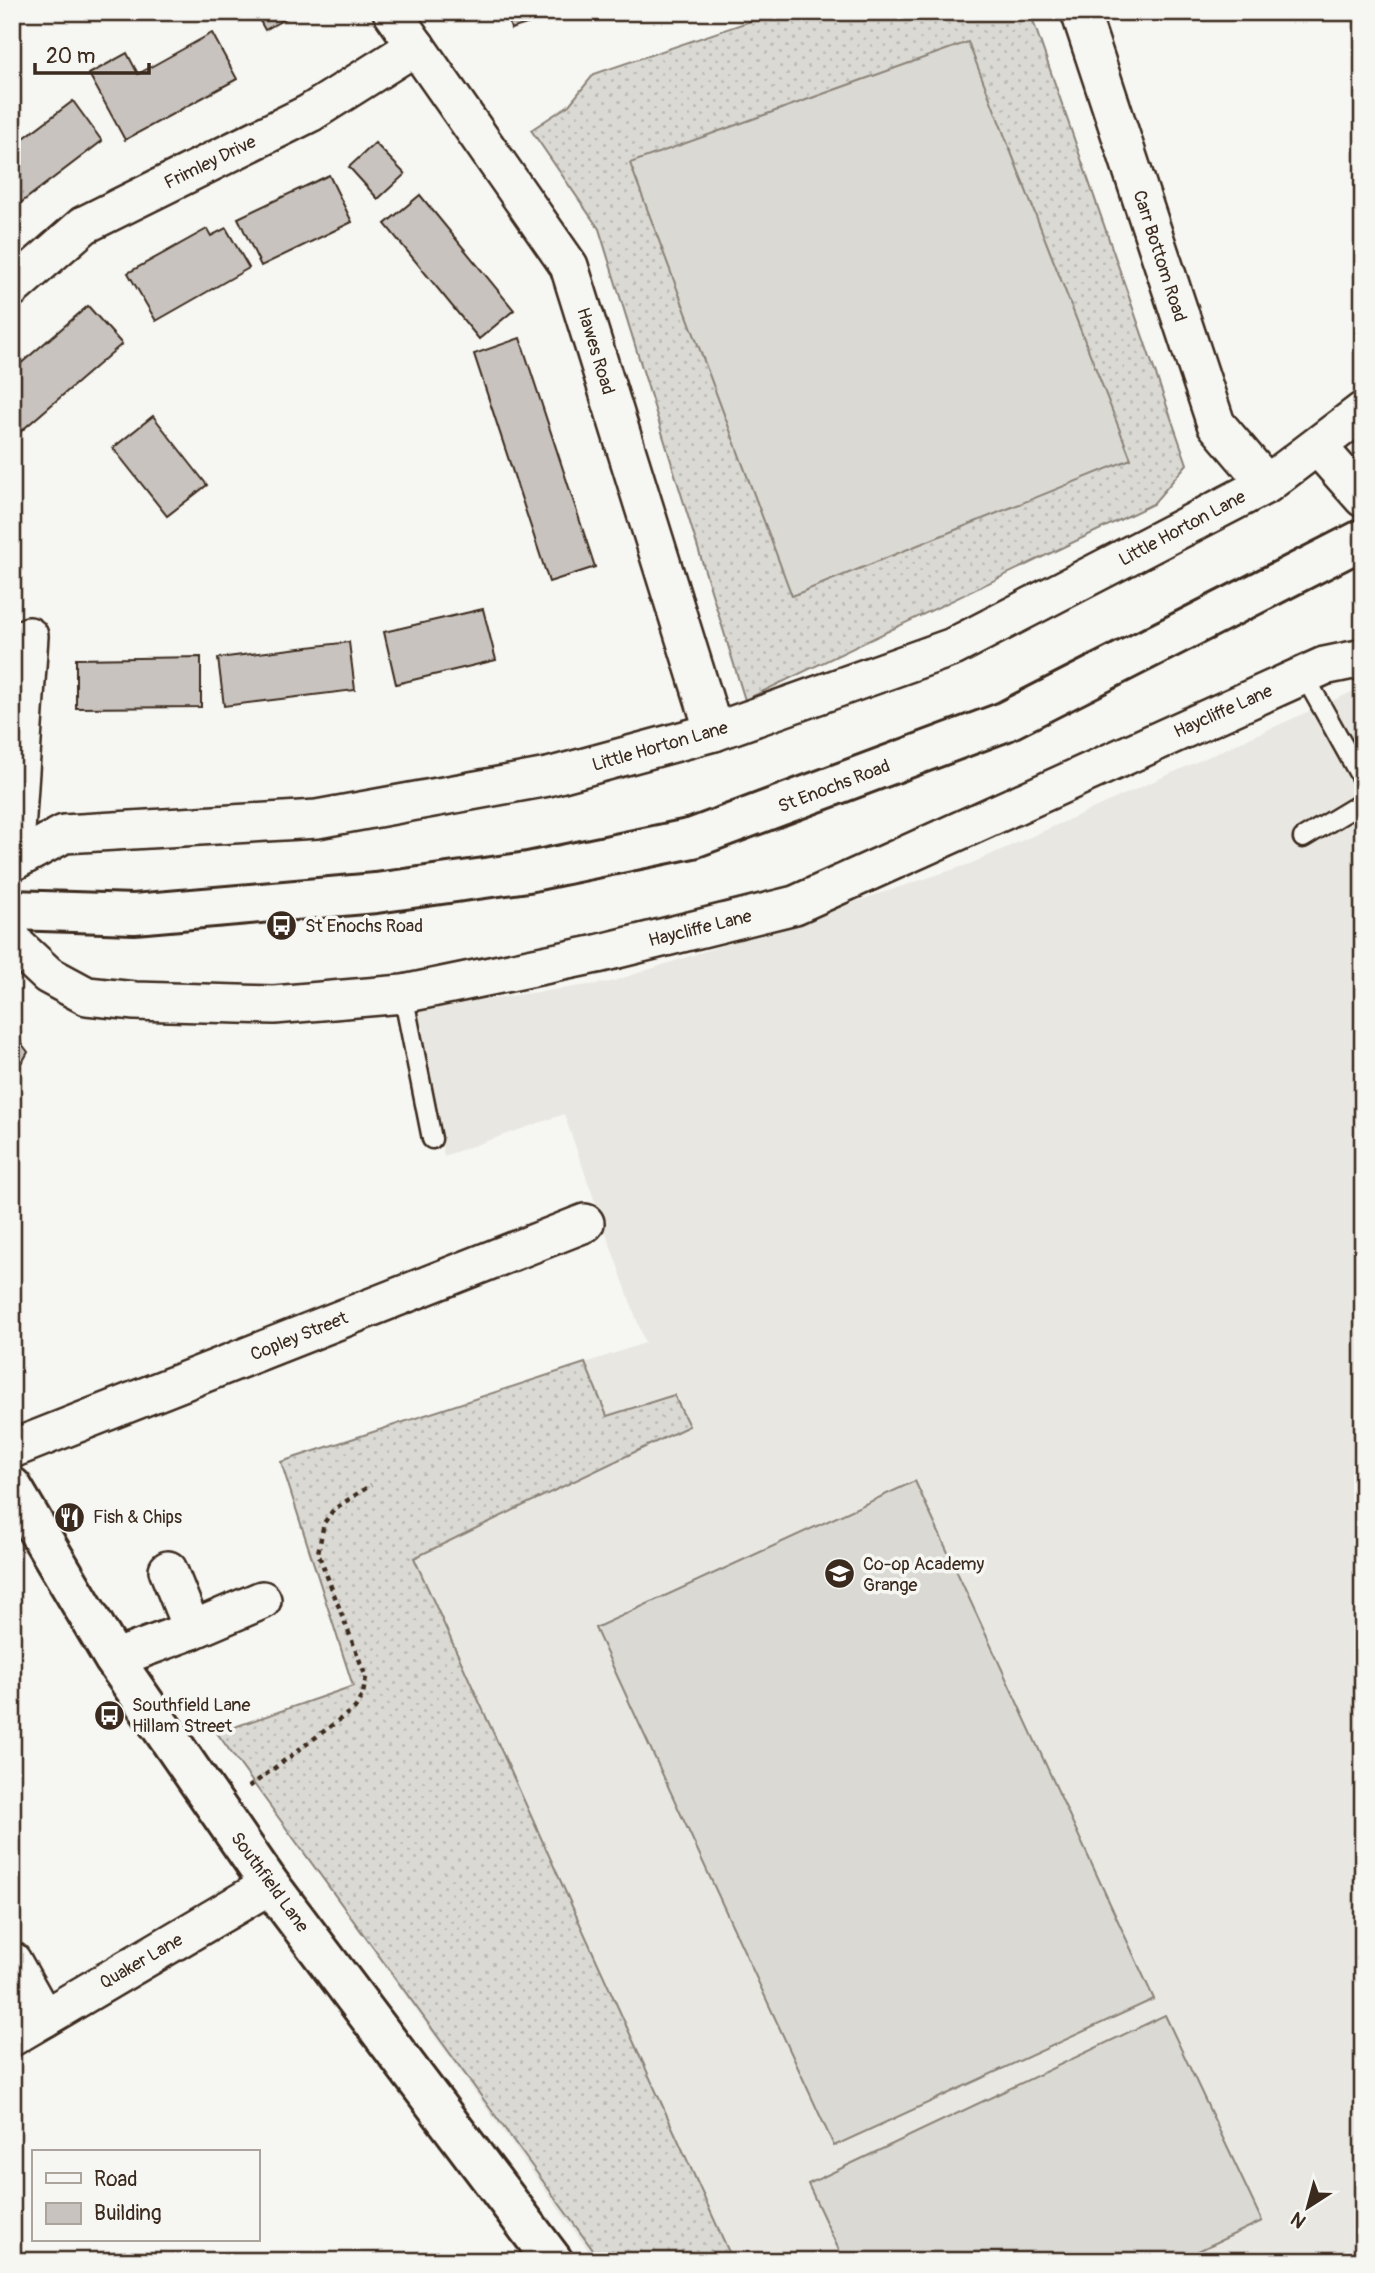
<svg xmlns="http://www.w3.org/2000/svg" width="1375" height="2273" font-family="Pangolin,sans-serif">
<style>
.built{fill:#e8e7e2}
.grass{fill:url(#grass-dots);stroke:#8a8278;stroke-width:2}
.garden{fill:#dad9d3;stroke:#8a8278;stroke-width:2}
.building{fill:#c8c3be;stroke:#3b2a1e;stroke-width:2}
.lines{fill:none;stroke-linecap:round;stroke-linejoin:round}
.lane-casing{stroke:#3b2a1e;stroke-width:23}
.street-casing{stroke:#3b2a1e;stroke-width:42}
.secondary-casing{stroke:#3b2a1e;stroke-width:44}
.primary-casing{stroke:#3b2a1e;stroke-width:44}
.path{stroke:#3b2a1e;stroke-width:4.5;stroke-dasharray:5 5;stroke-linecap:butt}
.lane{stroke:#f6f6f2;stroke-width:18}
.street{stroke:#f6f6f2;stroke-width:37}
.secondary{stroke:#f6f6f2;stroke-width:38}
.primary{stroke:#f6f6f2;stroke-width:38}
.labels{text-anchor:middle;stroke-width:7;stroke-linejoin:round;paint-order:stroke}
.street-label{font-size:18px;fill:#3b2a1e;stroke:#f6f6f2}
.poi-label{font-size:18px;fill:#3b2a1e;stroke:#f6f6f2;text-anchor:start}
</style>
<defs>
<pattern id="grass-dots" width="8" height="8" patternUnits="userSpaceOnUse" patternTransform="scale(1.75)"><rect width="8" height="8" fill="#dad9d3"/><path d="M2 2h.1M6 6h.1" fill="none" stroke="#bcbab5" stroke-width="1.8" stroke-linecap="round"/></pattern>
</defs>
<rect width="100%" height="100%" fill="#f6f6f2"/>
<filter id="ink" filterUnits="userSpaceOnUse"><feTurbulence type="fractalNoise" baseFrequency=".0143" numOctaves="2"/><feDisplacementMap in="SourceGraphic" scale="14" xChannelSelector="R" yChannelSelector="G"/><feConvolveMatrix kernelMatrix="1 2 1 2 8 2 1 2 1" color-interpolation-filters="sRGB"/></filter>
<g filter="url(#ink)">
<path class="built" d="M1363 690V2261H596L217 1733 353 1686 281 1462 332 1448 645 1343 564 1114 444 1156 414 1009 611 982 970 864 1354 691Z"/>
<g class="grass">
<path d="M777 12H1030L1187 464 1153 504 745 700 599 229 531 130 569 105 594 74Z"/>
<path d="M585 1363 607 1416 674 1395 689 1426 414 1558 733 2261H601L217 1733 353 1686 281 1462Z"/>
</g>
<g class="garden">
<path d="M968 42 1131 459 792 596 630 163Z"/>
<path d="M915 1481 1154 1999 834 2146 595 1628Z"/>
<path d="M1165 2015 1262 2221 1177 2261H844L808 2184Z"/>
</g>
<g class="building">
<path d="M255 12H297L265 30Z"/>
<path d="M506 12H564L511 29Z"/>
<path d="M212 33 237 79 125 140 89 74 127 53 138 74Z"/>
<path d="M73 101 102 141 14 208 12 205V147Z"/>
<path d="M375 143 405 174 378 199 349 167Z"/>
<path d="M329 175 352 222 261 266 238 218Z"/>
<path d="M420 195 514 310 479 339 385 224Z"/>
<path d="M226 228 249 268 156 321 128 273 207 229 211 236Z"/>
<path d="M88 306 122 344 12 439V371Z"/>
<path d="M520 338 595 567 549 582 474 354Z"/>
<path d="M153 416 207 485 167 516 113 448Z"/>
<path d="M483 609 496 660 396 684 384 632Z"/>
<path d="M349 642 355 690 224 706 218 658Z"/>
<path d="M201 657V707L76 708V659Z"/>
<path d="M12 1031 28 1052 23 1061 12 1068Z"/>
</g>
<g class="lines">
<defs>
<g id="lane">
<path d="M1304 675 1363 781"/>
<path d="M1303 838 1363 802"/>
<path d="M403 994 432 1139"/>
</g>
<g id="street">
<path d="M392 12 569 266 714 732"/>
<path d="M1080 12 1216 424 1267 484"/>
<path d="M12 288 84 225 310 113 416 46"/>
<path d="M1318 447 1363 498"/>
<path d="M14 861 29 636"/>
<path d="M12 862 64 834 317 819 548 777 714 732 953 647 1267 484 1363 411"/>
<path d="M12 938 17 946 48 975 87 996 135 1001 274 1005 403 994 597 954 795 905 1304 675 1324 666 1363 658"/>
<path d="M12 1449 585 1223"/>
<path d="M168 1570 192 1630"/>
<path d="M114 1659 192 1630 262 1600"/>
<path d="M12 1961 44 2018"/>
<path d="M12 2037 270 1885"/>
</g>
<path id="secondary" d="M12 910 134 914 376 893 528 872 693 838 1004 722 1363 539"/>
<path id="primary" d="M12 1487 114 1659 270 1885 553 2261"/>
</defs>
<use href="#lane" class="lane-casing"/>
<use href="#street" class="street-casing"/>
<use href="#secondary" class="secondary-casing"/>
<use href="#primary" class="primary-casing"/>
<path class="path" d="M249 1787 355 1708 363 1694 366 1677 318 1553 324 1523 334 1509 371 1485"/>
<use href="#lane" class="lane"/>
<use href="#street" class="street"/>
<use href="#secondary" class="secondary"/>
<use href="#primary" class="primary"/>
</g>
</g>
<defs>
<symbol id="bus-disc" viewBox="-11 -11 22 22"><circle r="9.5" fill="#3b2a1e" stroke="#f6f6f2"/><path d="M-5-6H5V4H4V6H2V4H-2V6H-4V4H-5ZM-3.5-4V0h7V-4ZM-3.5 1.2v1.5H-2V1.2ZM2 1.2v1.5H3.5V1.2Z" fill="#fff"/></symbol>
<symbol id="restaurant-disc" viewBox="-11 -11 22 22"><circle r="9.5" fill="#3b2a1e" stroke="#f6f6f2"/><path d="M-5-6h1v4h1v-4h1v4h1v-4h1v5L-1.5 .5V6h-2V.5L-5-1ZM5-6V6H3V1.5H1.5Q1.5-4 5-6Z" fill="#fff"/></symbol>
<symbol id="school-disc" viewBox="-11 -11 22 22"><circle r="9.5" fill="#3b2a1e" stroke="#f6f6f2"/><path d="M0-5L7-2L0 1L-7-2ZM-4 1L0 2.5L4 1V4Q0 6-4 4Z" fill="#fff"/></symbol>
</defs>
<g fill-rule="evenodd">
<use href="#bus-disc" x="264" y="908" width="35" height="35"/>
<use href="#restaurant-disc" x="52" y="1500" width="35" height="35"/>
<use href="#school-disc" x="822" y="1556" width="35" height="35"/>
<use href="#bus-disc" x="92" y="1698" width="35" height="35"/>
</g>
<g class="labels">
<g class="street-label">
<text transform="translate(210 162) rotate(-26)" y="6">Frimley Drive</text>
<text transform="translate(1160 256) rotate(72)" y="6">Carr Bottom Road</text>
<text transform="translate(596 351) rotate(73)" y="6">Hawes Road</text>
<text transform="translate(1182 528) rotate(-28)" y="6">Little Horton Lane</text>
<text transform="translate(1223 711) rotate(-24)" y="6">Haycliffe Lane</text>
<text transform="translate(660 746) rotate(-16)" y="6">Little Horton Lane</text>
<text transform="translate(834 786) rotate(-21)" y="6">St Enochs Road</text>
<text transform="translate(700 928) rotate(-14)" y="6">Haycliffe Lane</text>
<text transform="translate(299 1336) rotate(-22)" y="6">Copley Street</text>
<text transform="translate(270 1882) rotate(54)" y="6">Southfield Lane</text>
<text transform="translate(141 1961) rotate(-30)" y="6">Quaker Lane</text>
</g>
<g class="poi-label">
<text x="305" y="932">St Enochs Road</text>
<text x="93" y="1523">Fish &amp; Chips</text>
<text x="863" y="1570">Co-op Academy<tspan x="863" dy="21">Grange</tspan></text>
<text x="132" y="1711">Southfield Lane<tspan x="132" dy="21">Hillam Street</tspan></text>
</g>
</g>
<rect width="1375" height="2273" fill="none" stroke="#f6f6f2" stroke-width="42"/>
<rect x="21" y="21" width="1333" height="2231" fill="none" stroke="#3b2a1e" stroke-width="2.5" filter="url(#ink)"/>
<rect x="32" y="2150" width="228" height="91" fill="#f6f6f2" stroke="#aba49d" stroke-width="2"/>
<rect x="46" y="2173" width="35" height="10" fill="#f6f6f2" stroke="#aba49d" stroke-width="2"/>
<text x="94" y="2186" font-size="21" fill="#3b2a1e">Road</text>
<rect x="46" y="2203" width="35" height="21" fill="#c8c3be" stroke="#aba49d" stroke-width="2"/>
<text x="94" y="2220" font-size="21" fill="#3b2a1e">Building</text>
<g transform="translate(1308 2207) rotate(216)" stroke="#f6f6f2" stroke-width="5" paint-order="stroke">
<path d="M0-5L12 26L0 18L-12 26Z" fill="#3b2a1e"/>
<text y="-10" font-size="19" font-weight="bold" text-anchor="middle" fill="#3b2a1e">N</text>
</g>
<path d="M35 63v10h114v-10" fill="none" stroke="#3b2a1e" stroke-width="3.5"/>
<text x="46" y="63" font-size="21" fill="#3b2a1e" stroke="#f6f6f2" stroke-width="5" paint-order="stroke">20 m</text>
</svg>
